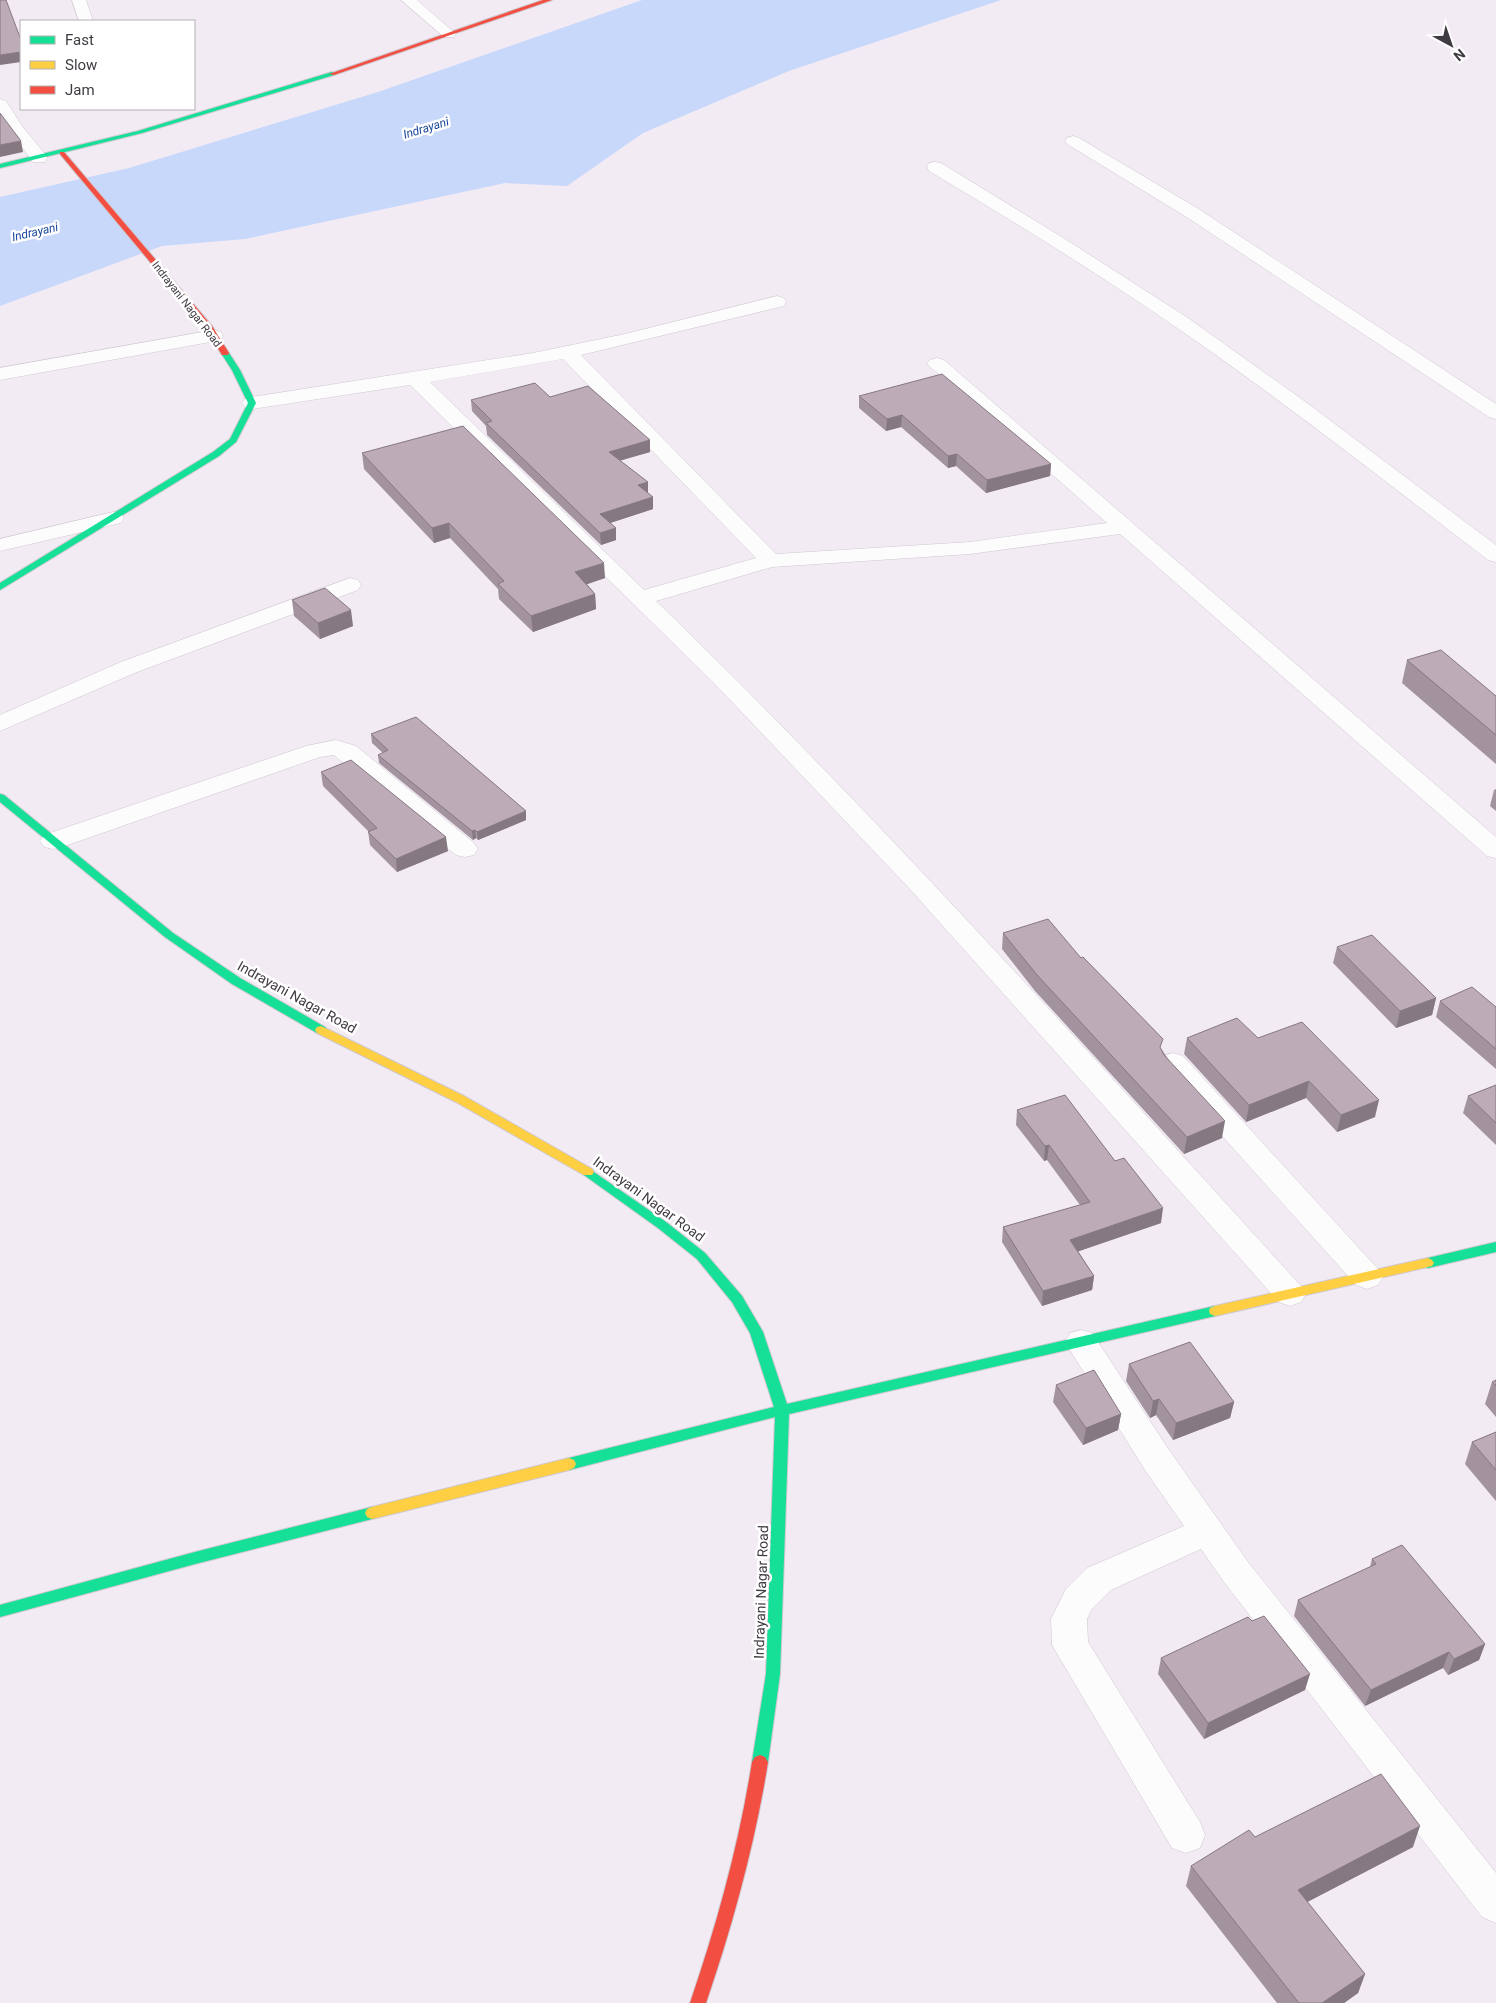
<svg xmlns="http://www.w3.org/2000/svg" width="1496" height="2003" font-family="Roboto,sans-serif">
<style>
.water{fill:#c7d8fb}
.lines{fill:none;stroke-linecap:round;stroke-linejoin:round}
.street-casing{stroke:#cec8cf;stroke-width:1}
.fast-casing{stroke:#cec8cf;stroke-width:2}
.slow-casing{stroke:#cec8cf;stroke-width:2}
.jam-casing{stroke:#cec8cf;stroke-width:2}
.street{fill:#fdfcfd;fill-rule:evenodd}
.fast{fill:#16e098;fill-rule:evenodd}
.slow{fill:#ffcf43;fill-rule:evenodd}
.jam{fill:#f24e42;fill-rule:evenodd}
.wall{fill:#a3939e}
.shaded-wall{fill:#857881}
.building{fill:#beabb8;stroke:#857881}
.labels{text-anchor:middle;stroke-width:5;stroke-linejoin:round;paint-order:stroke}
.far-street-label{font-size:11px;fill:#403b42;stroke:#fff}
.far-water-label{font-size:12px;font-style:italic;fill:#18469c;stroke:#fff}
.street-label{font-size:14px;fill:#403b42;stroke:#fff}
</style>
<rect width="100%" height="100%" fill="#f2ebf4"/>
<path class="water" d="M642 0H1001L789 71 643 133 567 186 505 183 245 239 162 246 0 306V197L129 168 378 92Z"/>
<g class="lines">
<defs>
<g id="street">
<path d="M72 0H86L93 21H79Z"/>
<path d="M401 0H417L456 34 454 37H444Z"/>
<path d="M0 99 6 101 22 126 45 154 47 158 45 162H33L0 117Z"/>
<path d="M1073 136 1079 138 1197 208 1496 404V419L1489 417 1185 216 1067 144 1065 141 1067 138Z"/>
<path d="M935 162 941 163 1065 239 1188 318 1307 403 1496 545V562L1488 560C1398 491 1308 421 1216 355 1123 289 1027 229 929 171L927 167 929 163Z"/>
<path d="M777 296 784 298 786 302 784 306 581 355 776 554 970 542 1107 523 927 364 930 360 937 358 944 360 1496 837V858L1487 856 1120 534 970 554 772 567 656 601C881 819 1090 1054 1301 1286L1306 1294 1301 1302 1290 1306 1279 1302 909 888 713 682 410 385 252 409 245 407 242 403 245 399 252 397 533 353 625 334ZM563 359 756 558 644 590 430 382Z"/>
<path d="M214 330 221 332 223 336 221 340 0 380V368Z"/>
<path d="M113 512 121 513 124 518 121 523 0 551V539Z"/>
<path d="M350 578 358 580 361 585 358 590 137 672 0 731V715L121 662Z"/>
<path d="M336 740 356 746 474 843 478 849 474 855 465 857 456 855 334 755 320 757 62 847 53 849 44 847 40 841 44 835 306 746Z"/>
<path d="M1173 1053 1183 1056 1378 1269 1383 1277 1378 1285 1367 1289 1356 1285 1163 1070 1159 1063 1163 1056Z"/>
<path d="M1081 1330 1092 1333 1169 1450 1248 1562 1496 1873V1923L1482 1917 1224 1582 1201 1549 1111 1590 1091 1610 1087 1619 1088 1642 1200 1822 1205 1835 1200 1848 1186 1853 1172 1848 1052 1645 1051 1619 1066 1589 1087 1568 1184 1526 1145 1470 1065 1342 1070 1333Z"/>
</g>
<g id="fast">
<path d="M332 72 335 74 334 75 142 133 0 168V164L138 131Z"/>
<path d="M222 351 229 353 240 370 256 403 236 442 219 456 0 590V583L213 452 230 439 248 403 232 370 221 353Z"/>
<path d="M0 794 4 795 173 933 240 978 325 1027 327 1030 325 1033H317L232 984 165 937 0 802Z"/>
<path d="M588 1168 666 1222 705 1253 742 1296 763 1332 787 1404 1215 1306 1220 1308 1221 1311 1220 1314 1215 1316 789 1414 780 1674 768 1762 765 1767 760 1769 755 1767 752 1762 766 1674 775 1417 569 1470 564 1468 562 1464 564 1460 569 1458 774 1407 750 1333 732 1302 697 1259 658 1228 584 1175 582 1172 584 1169Z"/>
<path d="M1496 1242V1252L1428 1268 1424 1266 1422 1263 1424 1260 1428 1258Z"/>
<path d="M372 1507 377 1509 379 1513 377 1517 372 1519 195 1564 0 1617V1605L195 1552Z"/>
</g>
<g id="slow">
<path d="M321 1026 464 1096 592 1169 594 1172 592 1175H584L456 1102 317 1033 315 1030 317 1027Z"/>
<path d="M1428 1258 1432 1260 1434 1263 1432 1266 1215 1316 1210 1314 1209 1311 1210 1308 1215 1306Z"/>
<path d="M569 1458 574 1460 576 1464 574 1468 569 1470 372 1519 367 1517 365 1513 367 1509 372 1507Z"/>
</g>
<g id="jam">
<path d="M543 0H552L334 75 329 74Z"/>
<path d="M60 152H64L212 326 229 353 228 355H222L206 329 60 154Z"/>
<path d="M760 1755 765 1757 768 1762C755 1844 733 1924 706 2003H690C717 1924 739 1845 752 1762L755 1757Z"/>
</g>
</defs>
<use href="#street" class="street-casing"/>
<use href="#fast" class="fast-casing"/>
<use href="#slow" class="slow-casing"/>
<use href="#jam" class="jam-casing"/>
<use href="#street" class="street"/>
<use href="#fast" class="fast"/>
<use href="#slow" class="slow"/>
<use href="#jam" class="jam"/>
</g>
<g class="wall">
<path d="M859 396 1051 464 1050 476 986 493 956 466 948 468 901 427 886 431 859 408Z"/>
<path d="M550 397 650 440V452L620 460 648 493 653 509 610 523 616 528V540L601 545 487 435 486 426 472 411 471 400Z"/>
<path d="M362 453 605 578 587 584 595 594 596 609 533 632 499 599 498 589 450 538 434 543 364 469Z"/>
<path d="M292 600 353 626 320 639 294 616Z"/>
<path d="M1407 660 1496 696V764L1402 683Z"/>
<path d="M371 734 526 811V820L478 840 476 838 473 840 379 763 378 755 383 753 372 743Z"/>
<path d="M321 772 448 851 397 872 370 845 368 831 323 786Z"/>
<path d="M1496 789V811L1490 806 1494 790Z"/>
<path d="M1003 933 1081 958 1162 1050 1222 1138 1184 1154 1035 991 1002 949Z"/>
<path d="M1337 947 1436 998 1432 1015 1396 1028 1333 963Z"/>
<path d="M1440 1001 1496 1007V1069L1436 1017Z"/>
<path d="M1187 1038H1258L1375 1117 1337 1132 1306 1098 1246 1122 1184 1054Z"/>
<path d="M1496 1085V1145L1463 1113 1468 1096Z"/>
<path d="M1017 1110 1161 1223 1078 1251 1094 1276 1092 1290 1042 1306 1002 1242 1003 1227 1080 1205 1047 1160 1044 1161 1016 1125Z"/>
<path d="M1129 1364 1234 1402 1230 1418 1173 1440 1156 1415 1150 1418 1126 1381Z"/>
<path d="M1496 1380V1417L1485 1404 1492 1382Z"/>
<path d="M1056 1385 1121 1414 1118 1430 1083 1445 1053 1402Z"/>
<path d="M1496 1432V1501L1465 1464 1472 1442Z"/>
<path d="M1372 1559 1485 1644 1479 1660 1448 1675 1443 1668 1365 1706 1294 1616 1298 1600 1370 1567Z"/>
<path d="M1252 1621 1305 1690 1204 1739 1158 1674 1161 1658Z"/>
<path d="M1255 1837 1413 1847 1307 1902 1365 1974 1358 1993 1344 2003H1277L1186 1886 1191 1866Z"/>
</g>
<g class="shaded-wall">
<path d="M21 52V62L0 65V55Z"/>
<path d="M21 141 23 152 0 157V145Z"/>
<path d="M902 415 901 427 886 431 887 419Z"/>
<path d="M650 440V452L609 464V452Z"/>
<path d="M957 454 956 466 948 468V456Z"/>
<path d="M1051 464 1050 476 986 493 987 480Z"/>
<path d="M648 482V493L638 485Z"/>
<path d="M653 497V509L601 526 600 514Z"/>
<path d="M449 523 450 538 434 543 432 528Z"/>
<path d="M616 528V540L601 545 600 533Z"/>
<path d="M604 563 605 578 576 588 575 572Z"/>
<path d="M595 594 596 609 533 632 531 616Z"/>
<path d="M351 610 353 626 320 639 318 623Z"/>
<path d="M526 811V820L478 840 477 832Z"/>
<path d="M475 830 476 838 473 840 472 831Z"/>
<path d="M446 837 448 851 397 872 396 859Z"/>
<path d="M1436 998 1432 1015 1396 1028 1400 1011Z"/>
<path d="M1309 1081 1306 1098 1246 1122 1249 1105Z"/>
<path d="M1379 1100 1375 1117 1337 1132 1341 1115Z"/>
<path d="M1225 1121 1222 1138 1184 1154 1187 1137Z"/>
<path d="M1049 1145 1047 1160 1044 1161 1045 1146Z"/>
<path d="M1163 1208 1161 1223 1068 1255 1070 1240Z"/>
<path d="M1094 1276 1092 1290 1042 1306 1043 1291Z"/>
<path d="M1159 1399 1156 1415 1150 1418 1153 1401Z"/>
<path d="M1234 1402 1230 1418 1173 1440 1176 1423Z"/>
<path d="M1121 1414 1118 1430 1083 1445 1086 1428Z"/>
<path d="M1485 1644 1479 1660 1448 1675 1454 1659Z"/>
<path d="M1449 1652 1443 1668 1365 1706 1371 1690Z"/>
<path d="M1310 1674 1305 1690 1204 1739 1208 1723Z"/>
<path d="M1420 1826 1413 1847 1292 1910 1298 1890Z"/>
<path d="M1365 1974 1358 1993 1344 2003H1322Z"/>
</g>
<g class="building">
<path d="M0 0H6L21 40V52L0 55Z"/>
<path d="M0 113 21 141 0 145Z"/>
<path d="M942 374 1051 464 987 480 957 454 948 456 902 415 887 419 859 396Z"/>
<path d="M535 383 550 397 588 386 650 440 609 452 648 482 638 485 653 497 600 514 616 528 600 533 486 423 492 421 471 400Z"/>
<path d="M463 426 604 563 575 572 595 594 531 616 498 584 504 581 449 523 432 528 362 453Z"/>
<path d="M325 588 351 610 318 623 292 600Z"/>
<path d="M1441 650 1496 696V735L1407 660Z"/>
<path d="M416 717 526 811 477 832 475 830 472 831 378 755 388 750 371 734Z"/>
<path d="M351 760 446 837 396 859 368 832 377 828 321 772Z"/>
<path d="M1048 919 1081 958 1083 957 1163 1039 1160 1047 1164 1055 1225 1121 1187 1137 1037 975 1003 933Z"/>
<path d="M1372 935 1436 998 1400 1011 1337 947Z"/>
<path d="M1472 987 1496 1007V1049L1440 1001Z"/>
<path d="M1237 1018 1258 1038 1302 1022 1379 1100 1341 1115 1309 1081 1249 1105 1187 1038Z"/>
<path d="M1496 1085V1123L1468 1096Z"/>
<path d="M1065 1095 1115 1161 1124 1158 1163 1208 1070 1240 1094 1276 1043 1291 1003 1227 1090 1202 1049 1145 1045 1146 1017 1110Z"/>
<path d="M1190 1342 1234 1402 1176 1423 1159 1399 1153 1401 1129 1364Z"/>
<path d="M1094 1370 1121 1414 1086 1428 1056 1385Z"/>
<path d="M1496 1380V1386L1492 1382Z"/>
<path d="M1496 1432V1470L1472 1442Z"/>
<path d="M1402 1545 1485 1644 1454 1659 1449 1652 1371 1690 1298 1600 1376 1564 1372 1559Z"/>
<path d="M1264 1616 1310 1674 1208 1723 1161 1658 1248 1617 1252 1621Z"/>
<path d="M1381 1774 1420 1826 1298 1890 1365 1974 1322 2003H1299L1191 1866 1249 1830 1255 1837Z"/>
</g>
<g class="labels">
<g class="far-street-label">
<text transform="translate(187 304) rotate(52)" y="4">Indrayani Nagar Road</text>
</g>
<g class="far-water-label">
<text transform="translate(426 128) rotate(-17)" y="4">Indrayani</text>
<text transform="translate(35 232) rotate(-13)" y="4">Indrayani</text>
</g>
<g class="street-label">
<text transform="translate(297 997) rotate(29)" y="5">Indrayani Nagar Road</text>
<text transform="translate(649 1199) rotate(36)" y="5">Indrayani Nagar Road</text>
<text transform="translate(761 1592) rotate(-88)" y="5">Indrayani Nagar Road</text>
</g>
</g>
<rect x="20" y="20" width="175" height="90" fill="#ffffff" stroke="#b3b1b3"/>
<rect x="30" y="36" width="25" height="8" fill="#16e098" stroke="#b3b1b3"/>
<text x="65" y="45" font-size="15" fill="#403b42">Fast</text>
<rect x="30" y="61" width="25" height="8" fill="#ffcf43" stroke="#b3b1b3"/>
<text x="65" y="70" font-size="15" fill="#403b42">Slow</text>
<rect x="30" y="86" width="25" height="8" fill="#f24e42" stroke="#b3b1b3"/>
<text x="65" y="95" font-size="15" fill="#403b42">Jam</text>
<g transform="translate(1451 45) rotate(140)" stroke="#ffffff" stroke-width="4" paint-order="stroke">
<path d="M0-4L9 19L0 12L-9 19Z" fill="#403b42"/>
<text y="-8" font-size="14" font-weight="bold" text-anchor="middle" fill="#403b42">N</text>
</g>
</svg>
